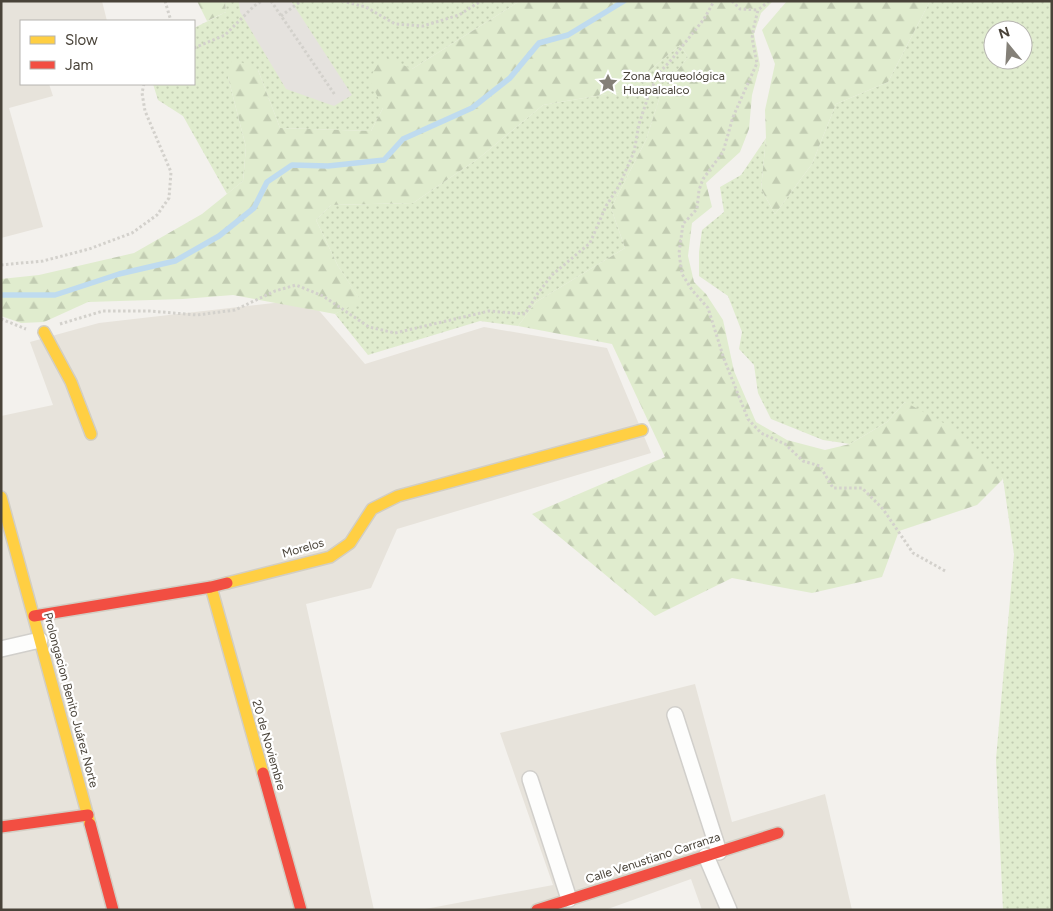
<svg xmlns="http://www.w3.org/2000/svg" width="1053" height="911" font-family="Figtree,sans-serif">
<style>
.residential{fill:#e7e3db}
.grass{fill:url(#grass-dots);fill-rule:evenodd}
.forest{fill:url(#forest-firs)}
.parking{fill:#e5e2de}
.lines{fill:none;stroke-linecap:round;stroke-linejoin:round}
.stream{stroke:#bfdbef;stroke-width:5.5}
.street-casing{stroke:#d1cfcb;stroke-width:18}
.slow-casing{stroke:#d2cec4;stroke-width:14}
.jam-casing{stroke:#d2cec4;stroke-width:14}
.path{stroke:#d3d1cc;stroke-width:3;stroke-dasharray:2.5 2.5;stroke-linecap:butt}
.street{stroke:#fdfdfc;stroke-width:15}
.slow{stroke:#ffcf43;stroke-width:11}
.jam{stroke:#f24e42;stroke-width:11}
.labels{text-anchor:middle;stroke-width:4.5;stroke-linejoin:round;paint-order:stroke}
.poi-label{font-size:12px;fill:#494339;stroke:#fff;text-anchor:start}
.street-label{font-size:12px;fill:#494339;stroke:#fff}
</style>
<defs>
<pattern id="grass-dots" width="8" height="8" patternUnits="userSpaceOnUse" patternTransform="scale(1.25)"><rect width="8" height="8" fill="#e0ecce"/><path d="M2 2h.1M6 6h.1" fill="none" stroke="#c2ccb2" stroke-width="1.8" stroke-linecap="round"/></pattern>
<pattern id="forest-firs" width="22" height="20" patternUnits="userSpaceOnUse" patternTransform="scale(1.25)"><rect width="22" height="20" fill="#e0ecce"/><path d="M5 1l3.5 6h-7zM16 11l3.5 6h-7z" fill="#c2ccb2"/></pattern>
</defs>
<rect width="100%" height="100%" fill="#f3f1ed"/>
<g class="residential">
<path d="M1 1H102L107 21H21V84H49L53 96 9 108 43 227 1 238Z"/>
<path d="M309 299 365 364 484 327 607 348 651 453 397 529 371 588 306 604 374 910H1V416L53 405 30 342 99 323Z"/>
<path d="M695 684 732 822 825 794 852 910H702L691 879 605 910H420L553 885 500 733Z"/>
</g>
<g class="grass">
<path d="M225 1H520L412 69 383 108 371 131 280 128 258 70 228 77 246 147 243 181 227 194 183 116 158 100 153 84H194V28L226 12Z"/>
<path d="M930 1H1052V910H1003L996 759 1014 554 1003 479 905 402 887 422 850 444 823 440 771 419 758 393 754 365 739 349 742 332 728 296 699 276V252L702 230 724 212 720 187 741 175 766 138 761 189 775 214 812 164 836 104 888 82ZM993 30H1023V60H993Z"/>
<path d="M680 45 688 57 662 90 646 140 611 208 625 248 536 302 518 326 480 321 368 355 335 314 360 300 338 266 316 220 331 205 413 203 479 158 543 105 625 91Z"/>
</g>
<g class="forest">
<path d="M197 1H225L226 12 207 21Z"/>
<path d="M520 1H773L761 13 754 34 760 65 752 95 749 129 740 152 706 183 712 207 692 223 688 256 694 282 706 294 723 320 734 371 756 422 787 440 825 450 850 444 887 422 905 402 949 426 1003 479 977 505 899 531 882 577 812 593 732 578 655 616 532 514 665 457 612 344 518 326 536 302 625 248 611 208 646 140 662 90 688 57 680 45 625 91 543 105 479 158 413 203 331 205 316 220 338 266 361 301 335 314 233 295 183 299 88 302 44 322 21 323 1 316V279L39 275 134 253 202 214 243 181 246 147 228 77 232 58 258 70 280 128 371 131 383 108 369 79 383 56 412 69Z"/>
<path d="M787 1H930L888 82 836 104 812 164 775 214 761 189 766 138 765 110 775 64 762 30Z"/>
</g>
<path class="parking" d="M239 1H291L352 95 334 106 286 89 240 12Z"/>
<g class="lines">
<path class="stream" d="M1 295H55L119 274 175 261 219 236 254 208 267 182 292 165 328 166 384 160 403 139 472 108 510 78 539 43 568 35 624 1"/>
<defs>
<g id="street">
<path d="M1 649 40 640"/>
<path d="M675 715 719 852"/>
<path d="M530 779 569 899"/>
<path d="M706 856 729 910"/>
</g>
<g id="slow">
<path d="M44 332 71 382 91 434"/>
<path d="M1 497 90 824"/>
<path d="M227 583 330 557 350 543 372 509 398 496 642 430"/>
<path d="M211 587 263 773"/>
</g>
<g id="jam">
<path d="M34 616 211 587 227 583"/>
<path d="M263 773 301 910"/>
<path d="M90 824 113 910"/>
<path d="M1 827 88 815"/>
<path d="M537 910 778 833"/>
</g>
</defs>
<use href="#street" class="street-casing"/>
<use href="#slow" class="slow-casing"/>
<use href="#jam" class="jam-casing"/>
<g class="path">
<path d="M165 1 171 21"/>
<path d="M271 1 335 95"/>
<path d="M342 1 366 7 395 24 423 26 459 15 481 1"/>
<path d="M732 1 740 9 758 10"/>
<path d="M769 1 758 10 754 26 752 38 757 63 733 117 723 152 703 179 699 190 697 209 683 224 679 253 682 274 692 290 708 308 724 359 748 419 761 433 785 444 803 461 820 466 833 488H862L883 509 913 553 947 572"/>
<path d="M281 16 301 1"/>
<path d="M194 48 225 35 254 6 262 1"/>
<path d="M1 265 43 261 89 249 132 233 157 215 169 198 171 172 145 111 142 93 144 84"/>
<path d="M1 319 26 329"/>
<path d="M60 324 103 311H150L197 315 235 310 275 291 296 285 323 296 369 327 395 333 489 311 525 314 538 293 552 275 590 243 606 206 619 186 634 152 639 124 648 97 658 74 672 59 704 19 714 1"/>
</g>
<use href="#street" class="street"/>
<use href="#slow" class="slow"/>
<use href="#jam" class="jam"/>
</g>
<defs>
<symbol id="sight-bare" viewBox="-9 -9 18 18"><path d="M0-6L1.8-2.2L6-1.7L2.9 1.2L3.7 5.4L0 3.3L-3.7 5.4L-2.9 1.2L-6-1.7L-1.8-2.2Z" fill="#848078" stroke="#fff" stroke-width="2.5" paint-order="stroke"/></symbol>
</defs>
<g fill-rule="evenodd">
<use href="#sight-bare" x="594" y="69" width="28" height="28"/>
</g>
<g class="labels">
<g class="poi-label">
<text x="623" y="80">Zona Arqueológica<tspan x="623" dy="14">Huapalcalco</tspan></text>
</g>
<g class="street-label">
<text transform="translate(303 548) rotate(-16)" y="4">Morelos</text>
<text transform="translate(71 700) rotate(75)" y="4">Prolongacion Benito Juárez Norte</text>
<text transform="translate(269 745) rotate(74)" y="4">20 de Noviembre</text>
<text transform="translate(653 858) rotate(-18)" y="4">Calle Venustiano Carranza</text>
</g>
</g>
<rect width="1053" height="911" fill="none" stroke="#494339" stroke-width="5"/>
<rect x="20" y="20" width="175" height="65" fill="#ffffff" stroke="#b6b4b0"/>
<rect x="30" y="36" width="25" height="8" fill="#ffcf43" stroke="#b6b4b0"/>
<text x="65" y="45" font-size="15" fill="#494339">Slow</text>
<rect x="30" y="61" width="25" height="8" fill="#f24e42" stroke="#b6b4b0"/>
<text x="65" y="70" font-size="15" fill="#494339">Jam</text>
<g transform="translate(1008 45) rotate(342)"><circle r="24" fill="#ffffff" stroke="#b6b4b0"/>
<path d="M0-4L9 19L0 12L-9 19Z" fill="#848078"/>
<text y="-8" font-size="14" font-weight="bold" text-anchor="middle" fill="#494339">N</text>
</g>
</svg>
